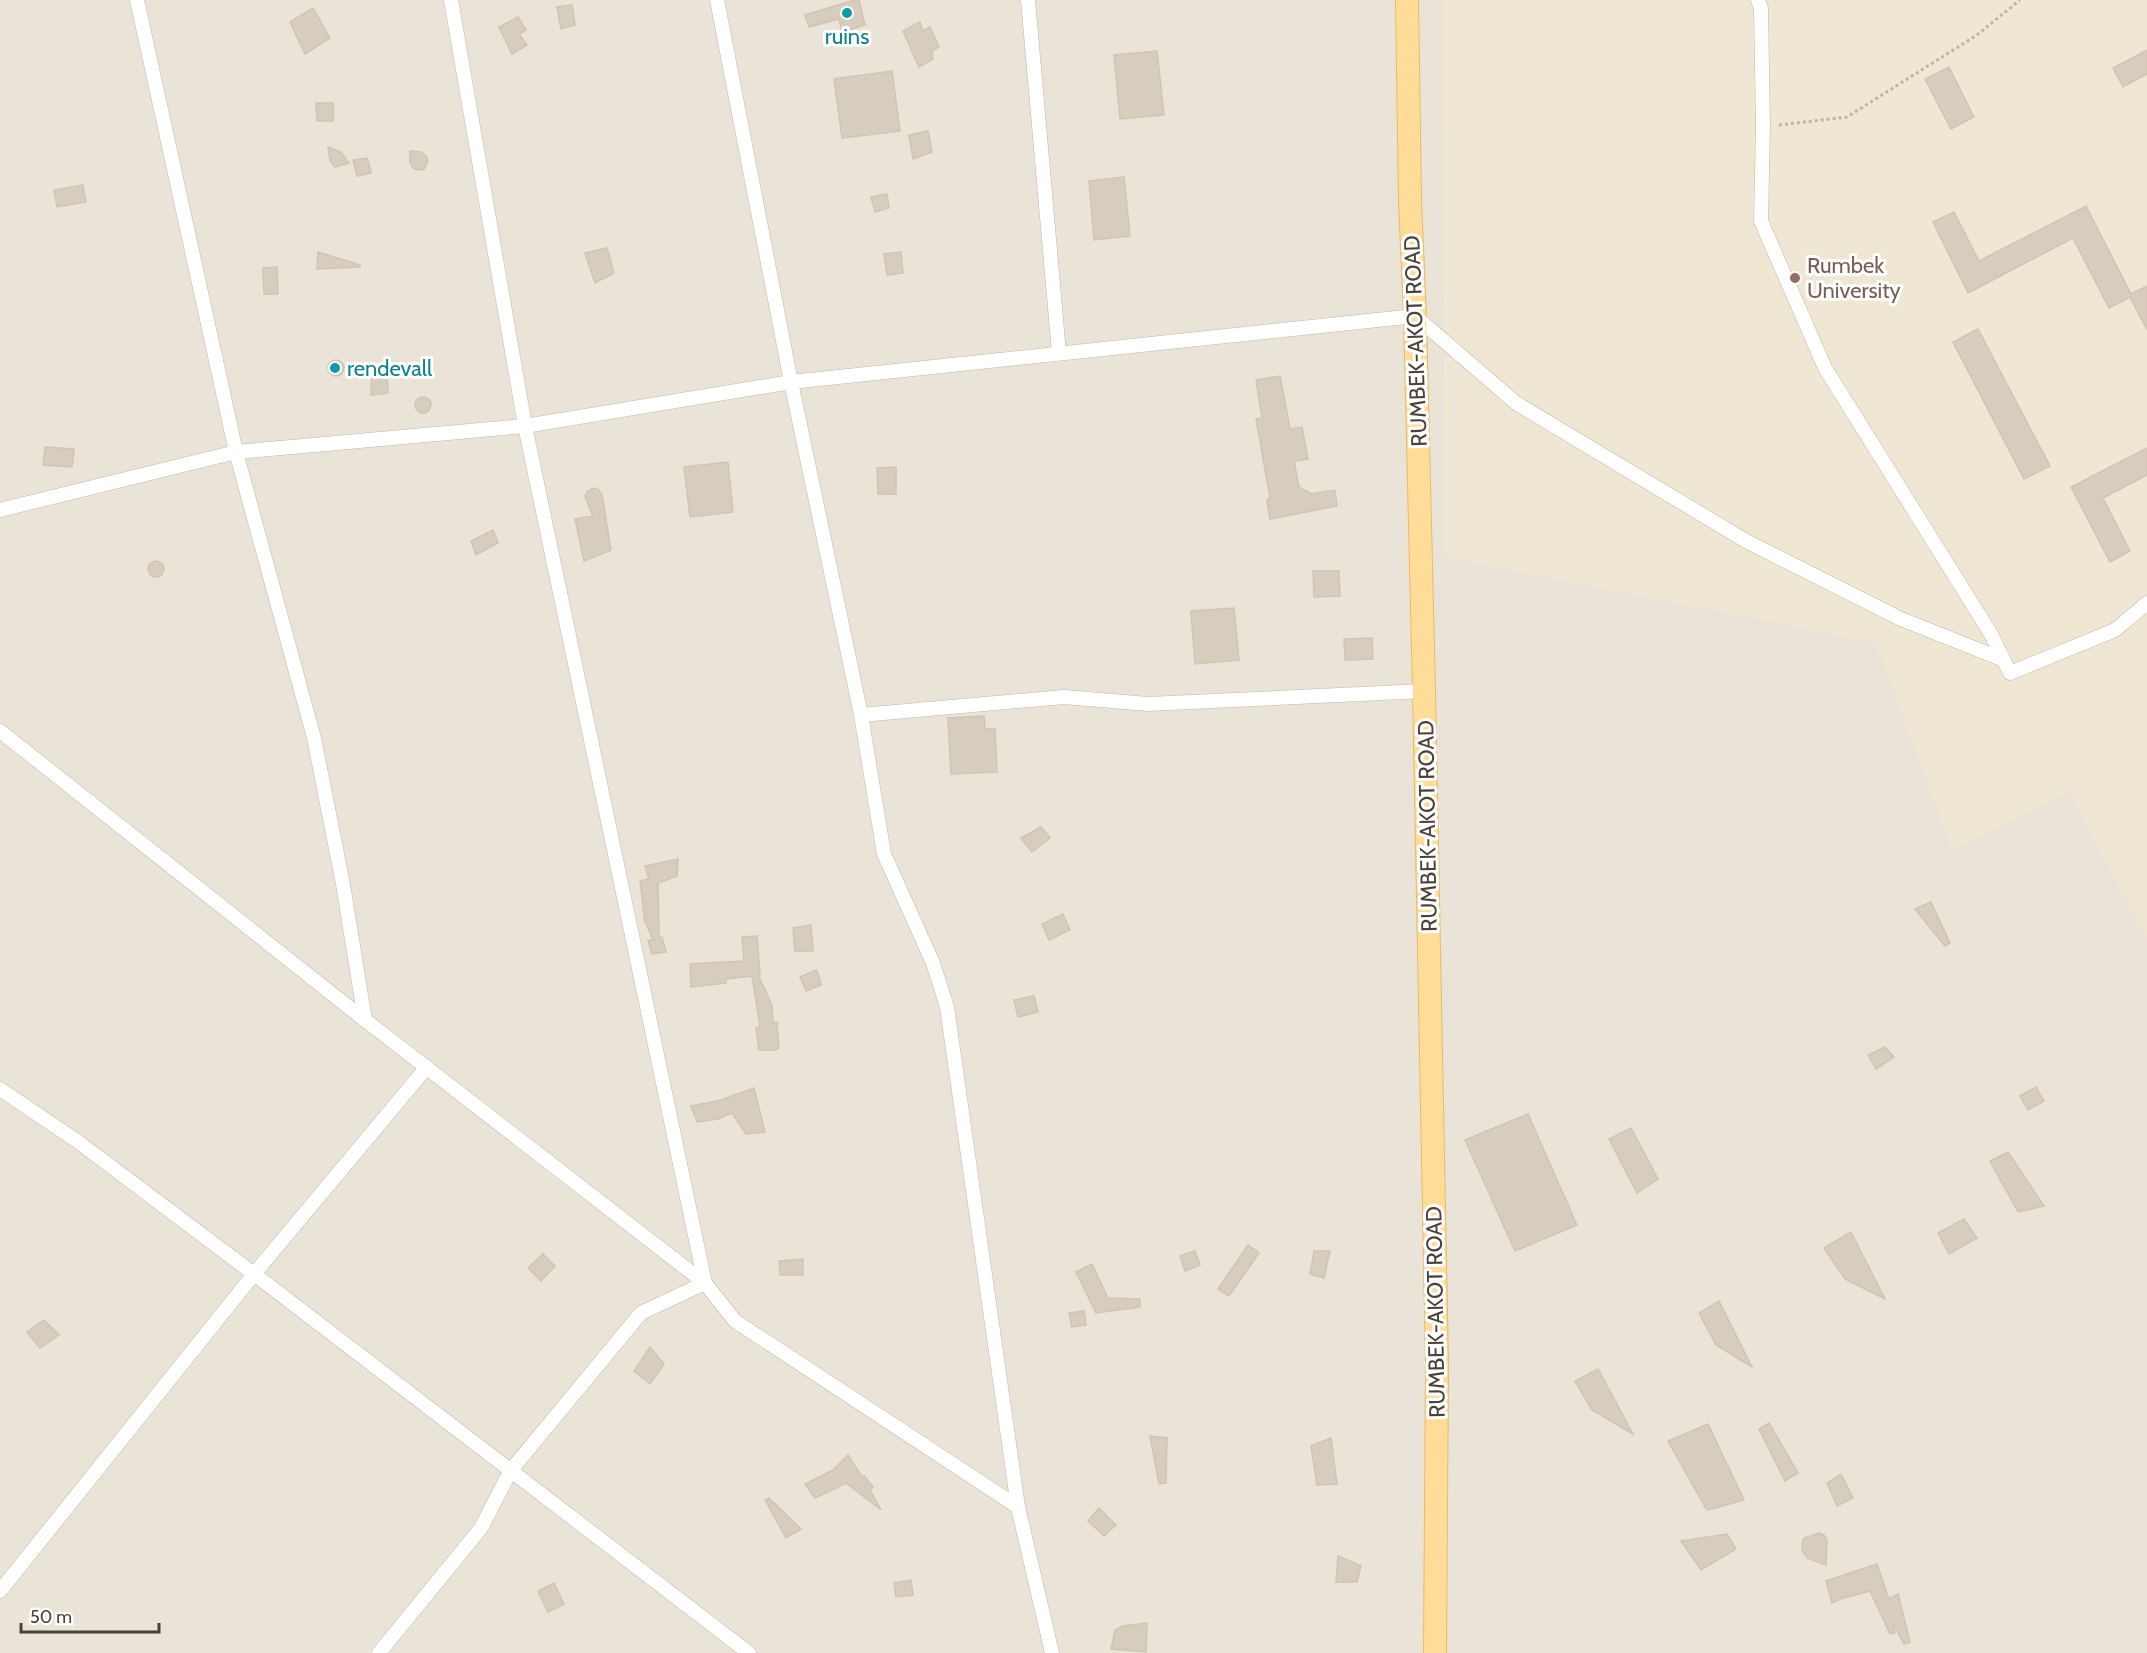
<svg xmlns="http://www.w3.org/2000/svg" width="2147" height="1653" font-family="Cabin,sans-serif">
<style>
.residential{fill:#e9e3d8}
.education{fill:#efe6d4}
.building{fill:#d7cdbf;stroke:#d2c4b2;stroke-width:1.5}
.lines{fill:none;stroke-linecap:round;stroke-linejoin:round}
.minor-casing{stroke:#c1b9ac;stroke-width:15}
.primary-casing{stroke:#e7bb66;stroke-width:24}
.path{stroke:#c3b49d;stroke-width:3;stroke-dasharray:3 3;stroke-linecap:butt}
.minor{stroke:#fff;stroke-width:14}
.primary{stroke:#fd9;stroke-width:22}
.culture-dot{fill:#0f9aa8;stroke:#fff;stroke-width:2}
.education-dot{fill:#8d6e63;stroke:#fff;stroke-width:2}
.labels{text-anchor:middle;stroke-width:6;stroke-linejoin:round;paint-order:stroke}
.culture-label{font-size:22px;fill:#0d838f;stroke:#fff}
.education-label{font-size:22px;fill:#785e54;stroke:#fff;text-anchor:start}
.street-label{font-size:22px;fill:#4a4238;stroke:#fff}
</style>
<rect width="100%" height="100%" fill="#f5f1ea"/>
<rect class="residential" x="0" y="0" width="2147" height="1653"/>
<path class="education" d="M1442 0H2147V941L2069 791 1952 850 1876 643 1445 557Z"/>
<g class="building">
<path d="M854 0H859L865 25 842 32 839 19 809 27 805 15Z"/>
<path d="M572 5 575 25 561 29 557 7Z"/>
<path d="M313 8 330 38 305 54 290 22Z"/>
<path d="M518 17 526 30 519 34 527 45 512 54 499 27Z"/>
<path d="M920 22 923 31 930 27 939 47 932 51 933 59 919 67 903 31Z"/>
<path d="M2147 50V74L2123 87 2113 68Z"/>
<path d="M1157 51 1164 115 1120 119 1114 55Z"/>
<path d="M1949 67 1974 117 1951 129 1925 79Z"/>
<path d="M892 71 900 131 842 138 834 79Z"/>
<path d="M316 103H333V121H317Z"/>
<path d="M928 131 932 152 913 159 909 135Z"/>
<path d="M328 147 341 152 349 163 335 167 330 161Z"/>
<path d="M410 151 421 152 426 156 428 161 424 169 418 170 413 168 410 162Z"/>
<path d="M367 158 371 173 357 176 353 160Z"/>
<path d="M1124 177 1130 236 1094 240 1089 181Z"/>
<path d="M83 185 86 202 57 207 54 190Z"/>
<path d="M887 194 889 208 875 212 871 197Z"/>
<path d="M2086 206 2131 294 2147 286V330L2130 297 2109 308 2073 238 1968 293 1933 222 1954 212 1979 261Z"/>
<path d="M607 248 614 273 595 283 585 253Z"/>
<path d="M318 252 360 265V267L317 269Z"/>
<path d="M901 252 903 273 887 275 884 254Z"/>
<path d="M277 267 278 294H264L263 268Z"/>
<path d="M1978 329 2050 466 2024 479 1953 342Z"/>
<circle cx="336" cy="368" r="8"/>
<path d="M372 369H387L388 393 371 395Z"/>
<path d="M1280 376 1290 429 1302 427 1308 459 1294 461 1299 487 1311 494 1335 490 1337 506 1270 519 1267 500 1270 497 1256 419 1262 418 1256 380Z"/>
<circle cx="423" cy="405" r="8"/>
<path d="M45 447 74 449 72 467 43 465Z"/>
<path d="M2147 448V475L2103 498 2130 551 2110 562 2071 487Z"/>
<path d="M728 462 733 512 690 517 684 467Z"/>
<path d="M896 467V494H878L877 468Z"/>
<path d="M594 488 599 490 602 495 611 550 584 561 575 519 593 516 585 496 588 491Z"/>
<path d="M493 530 498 543 476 555 471 541Z"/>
<circle cx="156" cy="569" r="8"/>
<path d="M1313 571H1339L1340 596 1314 597Z"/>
<path d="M1234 608 1239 660 1195 664 1191 611Z"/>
<path d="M1372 638 1373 659 1345 660 1344 639Z"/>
<path d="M984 716 985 729H995L997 772 951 774 948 718Z"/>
<path d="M1041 827 1050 838 1032 852 1021 838Z"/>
<path d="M678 859 677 876 658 883 659 938 662 937 666 952 652 954 648 941 653 939 645 922 640 881 649 879 645 866Z"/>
<path d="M1931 902 1950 943 1945 946 1915 909Z"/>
<path d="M1063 914 1070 930 1049 940 1042 924Z"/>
<path d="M811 925 813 951H795L793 928Z"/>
<path d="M757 936 760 975H758L772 1005 773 1023 777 1022 779 1048 775 1050H759L756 1028 760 1027 752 976 726 979V983L691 987 690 964 744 961 742 937Z"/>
<path d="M817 970 821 985 806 991 800 977Z"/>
<path d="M1034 996 1038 1012 1018 1017 1014 1000Z"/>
<path d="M1885 1047 1894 1057 1876 1069 1868 1055Z"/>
<path d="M2036 1087 2044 1101 2028 1110 2020 1096Z"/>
<path d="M754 1088 765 1132 746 1134 732 1113 718 1119 697 1122 691 1106 721 1100Z"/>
<path d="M1528 1114 1577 1225 1515 1251 1465 1140Z"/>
<path d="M1631 1128 1658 1179 1637 1193 1609 1139Z"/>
<path d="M2008 1152 2044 1206 2018 1212 1990 1161Z"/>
<path d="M1964 1219 1977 1238 1949 1254 1938 1233Z"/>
<path d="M1851 1232 1885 1299 1845 1279 1824 1248Z"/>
<path d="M1248 1245 1259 1253 1229 1296 1218 1289Z"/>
<path d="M1195 1251 1200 1265 1185 1271 1180 1256Z"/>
<path d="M1314 1251H1330L1324 1278 1310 1274Z"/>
<path d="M543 1254 555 1266 541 1281 528 1268Z"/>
<path d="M803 1259V1275H780L779 1261Z"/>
<path d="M1092 1264 1108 1298 1140 1299V1307L1096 1313 1076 1272Z"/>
<path d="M1719 1301 1752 1367 1716 1345 1699 1313Z"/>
<path d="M1084 1311 1086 1325 1072 1327 1069 1313Z"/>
<path d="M44 1320 59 1335 40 1348 27 1332Z"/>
<path d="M650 1347 664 1364 650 1384 634 1371Z"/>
<path d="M1598 1369 1633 1434 1592 1410 1575 1381Z"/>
<path d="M1769 1423 1798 1473 1785 1481 1759 1429Z"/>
<path d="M1708 1424 1744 1500 1707 1510 1668 1441Z"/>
<path d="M1150 1436 1167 1438 1166 1483 1159 1484Z"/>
<path d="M1331 1438 1337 1484 1317 1485 1311 1446Z"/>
<path d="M848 1455 862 1477 864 1476 873 1487 870 1490 881 1510 846 1483 815 1498 805 1484 833 1470Z"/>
<path d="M1841 1474 1853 1498 1837 1506 1827 1483Z"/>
<path d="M769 1498 801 1529 786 1538 765 1500Z"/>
<path d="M1099 1508 1116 1525 1104 1536 1088 1521Z"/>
<path d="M1819 1533 1824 1535 1827 1540 1826 1565 1807 1558 1802 1550V1543L1804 1538Z"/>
<path d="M1727 1534 1736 1549 1701 1570 1681 1541Z"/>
<path d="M1338 1556 1361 1566 1357 1582H1336Z"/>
<path d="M1877 1564 1889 1599 1898 1594 1910 1642 1904 1644 1893 1623 1895 1633 1890 1634 1870 1591 1843 1598 1832 1603 1826 1581Z"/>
<path d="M911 1580 913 1595 896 1597 894 1583Z"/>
<path d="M554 1583 564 1604 548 1612 538 1591Z"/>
<path d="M1147 1623 1146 1652 1111 1649 1115 1630 1123 1626Z"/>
</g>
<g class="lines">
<defs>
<g id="minor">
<path d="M137 0 236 452 314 738 343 884 365 1020"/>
<path d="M717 0 791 382 861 715 884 854 933 963 947 1007 1018 1507 1052 1653"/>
<path d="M1028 0 1059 353"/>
<path d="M1758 0 1761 8 1763 127 1761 221 1825 368 1991 634 2010 673 2115 630 2147 603"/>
<path d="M0 510 236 452 525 426 791 382 1415 316 1516 403 1746 541 1901 619 2004 660"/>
<path d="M861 715 1064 697 1148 704 1424 691"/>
<path d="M0 731 365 1020 705 1283 735 1321 1018 1507"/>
<path d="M0 1089 77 1141 254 1274 749 1653"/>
<path d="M0 1591 254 1274 427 1067"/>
<path d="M379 1653 481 1528 511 1470 641 1313 705 1283 525 426 451 0"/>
</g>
<path id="primary" d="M1407 0 1410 201 1415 316 1424 691 1437 1364 1435 1653"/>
</defs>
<use href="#minor" class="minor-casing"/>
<use href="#primary" class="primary-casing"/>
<path class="path" d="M1779 125 1847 117 1977 35 2020 0"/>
<use href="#minor" class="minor"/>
<use href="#primary" class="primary"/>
</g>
<g class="culture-dot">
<circle cx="847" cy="13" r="6"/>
<circle cx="335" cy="368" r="6"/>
</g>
<circle class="education-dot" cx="1795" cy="278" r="6"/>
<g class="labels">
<g class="culture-label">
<text x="847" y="44">ruins</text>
<text x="347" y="376" text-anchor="start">rendevall</text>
</g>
<g class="education-label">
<text x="1807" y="273">Rumbek<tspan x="1807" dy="25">University</tspan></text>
</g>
<g class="street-label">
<text transform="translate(1415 341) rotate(-92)" y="8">RUMBEK-AKOT ROAD</text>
<text transform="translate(1427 826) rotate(-91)" y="8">RUMBEK-AKOT ROAD</text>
<text transform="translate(1435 1312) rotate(-91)" y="8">RUMBEK-AKOT ROAD</text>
</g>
</g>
<path d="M21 1623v9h138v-9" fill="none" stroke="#4a4238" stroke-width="3"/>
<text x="30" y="1623" font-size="18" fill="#4a4238" stroke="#ffffff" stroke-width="4.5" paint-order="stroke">50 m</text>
</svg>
